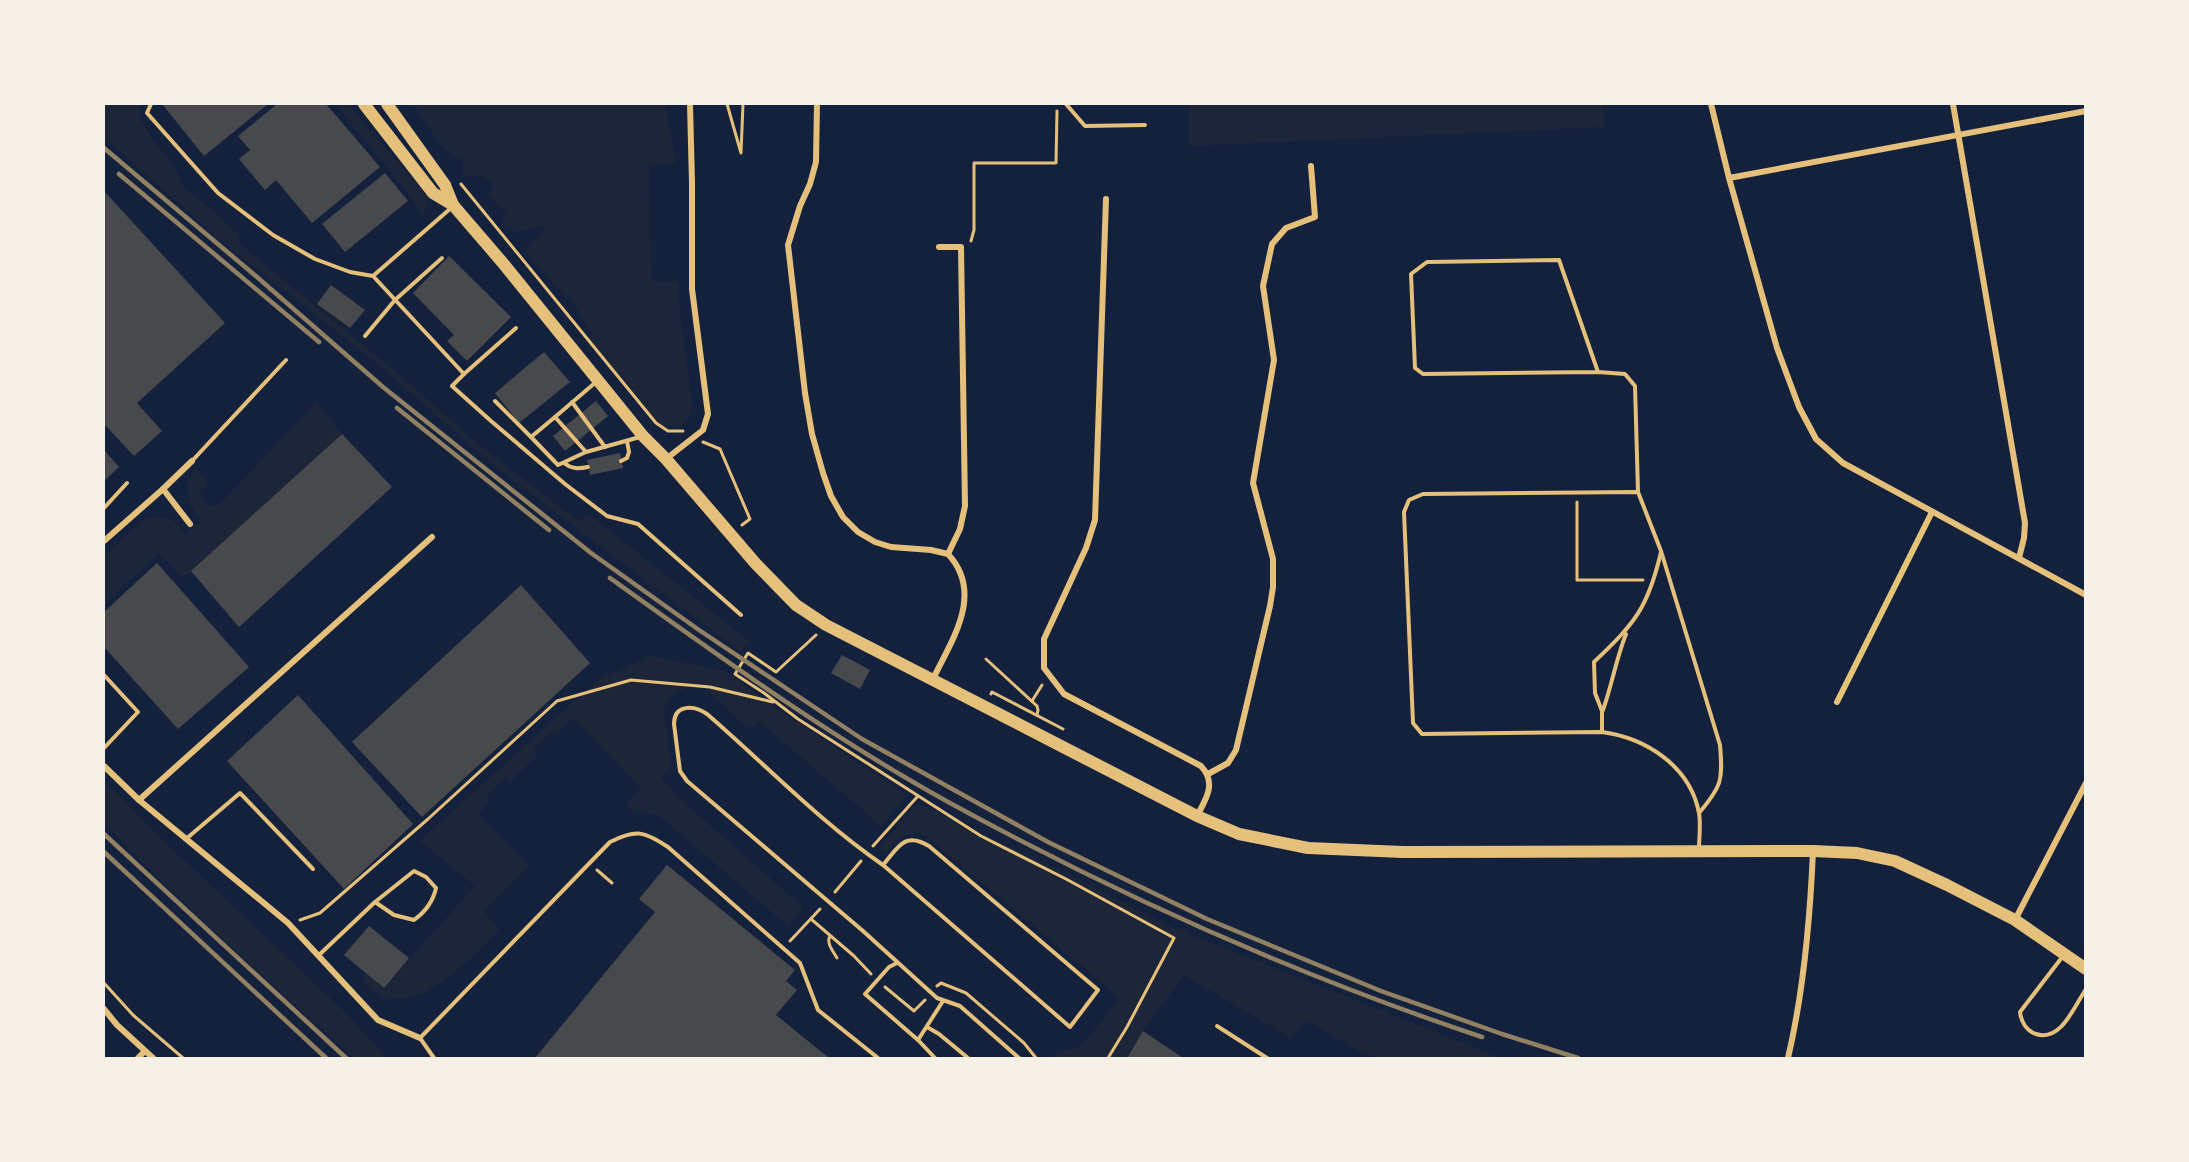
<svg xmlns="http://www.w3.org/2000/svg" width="2189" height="1162" font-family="Arial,sans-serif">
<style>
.green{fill:#1d2539}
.building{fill:#48494c}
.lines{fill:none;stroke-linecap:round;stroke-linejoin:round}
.path{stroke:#e5c07b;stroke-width:3}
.service{stroke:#e5c07b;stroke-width:4}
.minor{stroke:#e5c07b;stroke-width:6}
.primary{stroke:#e5c07b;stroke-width:12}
.rail{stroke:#918062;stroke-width:4.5}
</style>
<rect width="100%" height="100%" fill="#14213d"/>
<g class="green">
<path d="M104 104H140V118L155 143 174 165 185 189 220 216 237 234 241 245 408 382 474 441 578 521 590 515 749 641 741 652 498 469 367 355 220 240 104 137Z"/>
<path d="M335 104H348L428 197 424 216 422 218 411 197Z"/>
<path d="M413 104H665L676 164 649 165 651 281H678L681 321 692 401C692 422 681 431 660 426L588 339 592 335 570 297 562 293 524 250 546 229 543 225 516 232 505 228 501 221 506 214C500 206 493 202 489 193L493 184 479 175 472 178 463 174 462 159H457L448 150H444Z"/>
<path d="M1189 104H1603L1604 127 1189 146Z"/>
<path d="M317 402 342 434 183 579 159 553 104 605V556L143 520 152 517 172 519 185 534 201 521C188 502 180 488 197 469L208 483 200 492 202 501 210 506 219 505Z"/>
<path d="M650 656 728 672 771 705 907 795 881 826 759 721 749 729 698 682 672 695 664 709 671 767 661 778 680 799 804 908 788 926 662 818 642 810 633 812 626 803 641 787 573 718 557 735 553 731 534 749 537 756 510 782 507 777 487 795 489 802 479 815 529 866 484 911 499 930C473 957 419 1017 377 993 371 989 366 985 362 981L366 973 384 987 475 886 420 841 596 681Z"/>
<path d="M104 780 162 839 347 1014 387 1058H354C269 982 183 905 104 823Z"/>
<path d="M918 803 1060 870 1176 929 1501 1058H1379L1358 1051 1307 1020 1291 1038 1184 975 1143 1031 1126 1058H1047L1082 1045 1120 998 926 836C904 829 900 837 887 852L878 848Z"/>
</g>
<g class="building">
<path d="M162 104H268L204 156Z"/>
<path d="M277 104H326L380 167 312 223 276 180 265 190 239 159 250 150 238 136Z"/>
<path d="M385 173 408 201 345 252 322 224Z"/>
<path d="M104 191 225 323 137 403 162 431 134 456 104 424Z"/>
<path d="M449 256 511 317 467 361 447 341 454 335 413 293Z"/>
<path d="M331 285 365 310 350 328 317 304Z"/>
<path d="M544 352 570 382 519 423 495 393Z"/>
<path d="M596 401 608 416 565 451 553 436Z"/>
<path d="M342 434 392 487 239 627 191 571Z"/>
<path d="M104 450 119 467 104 481Z"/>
<path d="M620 453 623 468 590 475 587 460Z"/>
<path d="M157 563 249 667 178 729 104 647V612Z"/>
<path d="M521 585 590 663 422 817 352 742Z"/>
<path d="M842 655 870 670 860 689 831 673Z"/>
<path d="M298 695 413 824 344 889 227 761Z"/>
<path d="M667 865 795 970 786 981 797 990 776 1015 829 1058H535L655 912 639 899Z"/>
<path d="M369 926 409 958 384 988 344 955Z"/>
<path d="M1143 1031 1183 1058H1127Z"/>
</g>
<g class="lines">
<g class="path">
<path d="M727 104 741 153 743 104"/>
<path d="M461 184 656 423 668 431H683"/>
<path d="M971 241 974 230V163H1056L1057 111"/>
<path d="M703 442 720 449 750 519 742 525"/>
<path d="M1577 502V580H1643"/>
<path d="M816 635 776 672 748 653 735 674 764 693 798 719 981 836 1066 879 1174 938 1127 1027 1108 1058"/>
<path d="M986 659 1037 706 1038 710 1037 715"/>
<path d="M991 694 992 692 1063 729"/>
<path d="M1032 701 1042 685"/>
<path d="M873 846 918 796"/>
<path d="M597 870 612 883"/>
<path d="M835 892 861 861"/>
<path d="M811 919 854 956 871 974"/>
<path d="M300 920 320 913 428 819 557 701 631 680 710 687 773 702"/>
<path d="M830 936C826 943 833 951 837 958"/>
<path d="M790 941 820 909"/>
<path d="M104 983 133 1015 183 1058"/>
<path d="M937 986 941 983 966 993 1024 1043 1036 1058"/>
<path d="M885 987 914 1011 925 1000"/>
</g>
<g class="service">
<path d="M151 104 147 113 218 193 273 235 315 259 350 272 373 276 451 208"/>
<path d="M1066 104 1085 126 1145 125"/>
<path d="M373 276 464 374 516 328"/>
<path d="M365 336 395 300 442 258"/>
<path d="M1598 372 1559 260 1427 262 1411 274 1415 368 1423 374 1598 372 1625 374 1635 386 1638 492"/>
<path d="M464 374 452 386 491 421 565 484 607 516 638 524 741 615"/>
<path d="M596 382 555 417 586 452 640 437"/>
<path d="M495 401 531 437"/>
<path d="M572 402 605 447"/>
<path d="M555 417 531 437 558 465 586 452"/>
<path d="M192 461 286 360"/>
<path d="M621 461 627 458 629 452 627 441"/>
<path d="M564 463C572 469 578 469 588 467"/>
<path d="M104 508 127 483"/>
<path d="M104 675 138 712 104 748"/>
<path d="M1603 710C1612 685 1616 659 1626 634"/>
<path d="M1602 732V711L1595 693 1594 662C1635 623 1648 608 1661 552"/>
<path d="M1699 813C1722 786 1723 780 1720 745L1661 551 1638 492 1423 494 1409 500 1404 512 1413 723 1422 734 1602 732C1646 738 1690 766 1699 813 1701 824 1699 838 1699 850"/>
<path d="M186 839 240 793 313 869"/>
<path d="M883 865C898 847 905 831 929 846L1098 990 1070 1027 883 865C819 821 765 764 707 714 694 705 674 704 674 724L680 771 687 781 863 931 937 998 960 1006 1019 1058"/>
<path d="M319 955 375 902 414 871 426 877 436 888C433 902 425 912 414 920L394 915 375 902"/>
<path d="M2063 956 2020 1012C2021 1021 2026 1031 2036 1034 2061 1042 2074 1007 2086 989"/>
<path d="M897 963 889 967 865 994 918 1040 943 1001"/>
<path d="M1217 1026 1267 1058"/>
<path d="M927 1027 939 1034 968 1058"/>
<path d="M918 1040 935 1058"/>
<path d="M434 1058 420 1038 610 842C636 829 644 831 668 847L800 963 818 1010 878 1058"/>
</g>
<g class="minor">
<path d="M817 104 816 162 810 184 800 206 788 245 805 393 812 434 823 473 831 496 843 517 858 532 875 542 891 547 931 550 948 554C985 594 951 641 933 679"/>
<path d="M1711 104 1729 178 1777 348 1799 407 1816 439 1843 463 2086 595"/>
<path d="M1953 104 2025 523 2024 538 2019 558"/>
<path d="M1729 178 2086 111"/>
<path d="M1106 199 1095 520 1086 548 1044 639V668L1064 694 1201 766C1217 783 1206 799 1197 816"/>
<path d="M939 247H961L965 506 960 529 948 554"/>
<path d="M666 459 703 430 708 414 692 289V183L690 104"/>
<path d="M163 489 192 461"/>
<path d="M104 541 163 489 190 524"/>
<path d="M1837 702 1932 512"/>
<path d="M104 766 139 800 288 923 378 1020 420 1038"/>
<path d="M1208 774 1228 763 1236 750 1270 606 1273 587V559L1253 483 1274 360 1263 286 1272 244 1286 228 1315 217 1311 166"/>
<path d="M139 800 432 537"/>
<path d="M2015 920 2086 783"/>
<path d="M104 1009 117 1025 153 1058"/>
<path d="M138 1058 145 1051"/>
<path d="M1788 1058C1804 990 1810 921 1813 851"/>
</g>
<g class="primary">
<path d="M364 104 433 193 453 205 502 262 643 436 666 459 756 564 796 605 826 625 1197 816 1239 834 1308 848 1403 852 1813 851 1857 853 1895 861 1947 885 2015 920 2086 969"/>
<path d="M387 104 445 185 453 205"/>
</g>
<g class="rail">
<path d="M104 148 257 277 383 387 591 553 699 630 862 739 1048 842 1207 919 1381 991 1502 1034 1578 1058"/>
<path d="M119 174 319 342"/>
<path d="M397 408 549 530"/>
<path d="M610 578C720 657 832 738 950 803 1120 896 1299 976 1482 1037"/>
<path d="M104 834 346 1058"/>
<path d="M104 852 326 1058"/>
</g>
</g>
<rect width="2189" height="1162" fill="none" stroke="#f6f1e7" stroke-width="210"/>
</svg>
